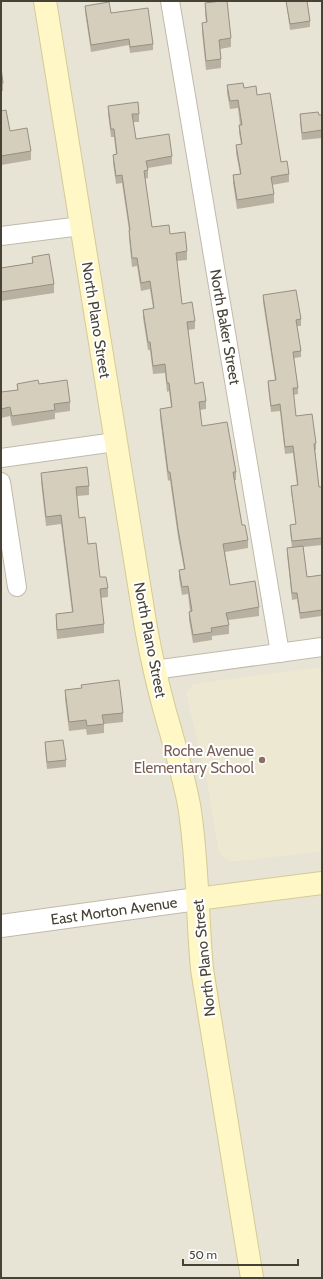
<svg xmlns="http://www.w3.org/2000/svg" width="323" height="1279" font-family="Cabin,sans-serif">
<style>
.residential{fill:#e8e4d5}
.education{fill:#ede8d1}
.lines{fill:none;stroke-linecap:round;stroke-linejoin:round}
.minor-casing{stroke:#c0baaa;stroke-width:20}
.tertiary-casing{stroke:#c0baaa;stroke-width:24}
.secondary-casing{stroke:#d5ca96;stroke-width:24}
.minor{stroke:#fff;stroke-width:18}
.tertiary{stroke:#fff;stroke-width:22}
.secondary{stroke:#fff7c6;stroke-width:22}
.wall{fill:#b8b1a2}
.building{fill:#d6cebc;stroke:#969084}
.education-dot{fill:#8d6e63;stroke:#fff;stroke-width:1.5}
.labels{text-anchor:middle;stroke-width:4;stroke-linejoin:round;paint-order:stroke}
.street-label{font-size:15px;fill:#474236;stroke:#fff}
.education-label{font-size:15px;fill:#785e54;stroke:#fff;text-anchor:end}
</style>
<rect width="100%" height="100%" fill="#f4f1e7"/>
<rect class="residential" x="1" y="1" width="321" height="1277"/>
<path class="education" d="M322 667V851L240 861H230L224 857 219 852 206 776 186 693 193 684Z"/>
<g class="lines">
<defs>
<g id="minor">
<path d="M170 1 280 653"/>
<path d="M1 236 81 226"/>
<path d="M1 458 115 442"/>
<path d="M1 482 17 587"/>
<path d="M154 670 322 647"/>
</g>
<path id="tertiary" d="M1 926 197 899"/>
<g id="secondary">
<path d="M45 1 146 628C151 655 157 682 164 708 173 740 183 773 189 805 198 859 197 915 202 969L252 1278"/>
<path d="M197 899 322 883"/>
</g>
</defs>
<use href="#minor" class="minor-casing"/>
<use href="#tertiary" class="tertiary-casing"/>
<use href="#secondary" class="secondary-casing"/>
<use href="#minor" class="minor"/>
<use href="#tertiary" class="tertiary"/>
<use href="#secondary" class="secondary"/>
</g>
<g class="wall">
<path d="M286 1H307L310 21V27L290 30Z"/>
<path d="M205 3 231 38V47L220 49 221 59V68L206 70 202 32V23H206L205 12Z"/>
<path d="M85 6 111 13 153 44V50L130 53 129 45 91 52 85 12Z"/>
<path d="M1 68 3 83V91H1Z"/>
<path d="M227 85 244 88 257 95 281 162 289 174V182L272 185 274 194V203L237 209 233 183V175L240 174 236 153V145L241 144 239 133V125H240L238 108 230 109 227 93Z"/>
<path d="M108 106 139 114V122H133L136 139 172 156V164L148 168V178L145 179 152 227 170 234 187 251V260L177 261 182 304 195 321V329L188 330 195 384 206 401V409L200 410 202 426 236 472V480H234L242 525 248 540V548L225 552 230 585 259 607V616L228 620 229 625V634L212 636V640L193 643 189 620V612H190L188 594 182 595 179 578V570L184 569 178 537 170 480 168 481 160 417V409L171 407 169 391 167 392 165 373 153 374 150 350H148L143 318V310L153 308 150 289 141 291 137 266 132 267 129 238V230L122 183 116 184 113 163V155L116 154 114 137H111L108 114Z"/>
<path d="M1 111 10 131 31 151V160L1 165Z"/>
<path d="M300 114 319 115H322V138L302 140 300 122Z"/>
<path d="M32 257 54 284V293L1 301V268L32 263Z"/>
<path d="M263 295 301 319V326H297L301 351V357L294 358 298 388V394L293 395 296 416 316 443V450H315L319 487H322V545L303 547 307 577 322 575V616L300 619 297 599 292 600 287 554V548H292L290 531V525L296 524 291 492V486L297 485 293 453 285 454 280 411 271 412 268 387V381L275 380 263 302Z"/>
<path d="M17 384H39L70 402V411L55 413V419L12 426 10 416 1 418V392L17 390Z"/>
<path d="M41 473 89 486V495L77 496 79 518 100 577 108 588V597L101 598 104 624V633L57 639 56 623V614L72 612 61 524 46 526 41 482Z"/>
<path d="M65 690 123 713V722L104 724V733L87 735 86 729 69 731 65 699Z"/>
<path d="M45 742 66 760V767L47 769 45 748Z"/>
</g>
<g class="building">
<path d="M222 1H227L231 38 219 40 221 59 206 61 202 23 207 22 205 3Z"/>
<path d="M286 1H307L310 21 290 24Z"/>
<path d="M109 2 111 13 148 8 153 44 130 47 129 39 91 45 85 6Z"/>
<path d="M1 68 3 83H1Z"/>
<path d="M243 83 244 88 256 86 257 95 270 93 281 162 287 161 289 174 271 177 274 194 237 200 233 175 241 174 236 145 242 144 239 125H242L238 100 230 101 227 85Z"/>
<path d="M138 102 139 114H132L136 139 169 134 172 156 146 161 148 170 144 171 152 227 169 225 170 234 185 232 187 251 176 253 182 304 192 302 195 321 187 322 195 384 203 382 206 401 199 402 202 426 227 422 236 472H233L242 525H245L248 540 223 544 230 585 255 581 259 607 226 613 229 625 211 628 212 632 193 635 189 612 192 611 188 586 182 587 179 570 185 569 178 529 170 472H168L160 409 172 407 169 383H167L165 364 153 366 150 342H148L143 310 154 308 150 281 141 283 137 258H132L129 230H130L122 175 116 176 113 155 117 154 114 129H111L108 106Z"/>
<path d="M6 110 10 131 27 128 31 151 1 156V111Z"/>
<path d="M318 112 319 115H322V130L302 133 300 114Z"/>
<path d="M49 254 54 284 1 292V268L33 263 32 257Z"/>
<path d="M296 290 301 319 296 320 301 351 293 352 298 388H293L296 416 312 414 316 443 314 444 319 487H322V538L292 541 290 525 296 524 291 486 298 485 293 446 285 447 280 404 271 406 268 381 276 380 263 295Z"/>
<path d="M38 380 39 384 67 380 70 402 54 404 55 410 12 416 10 407 1 409V392L18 390 17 384Z"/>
<path d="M87 467 89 486 76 487 79 518 85 517 88 544 96 543 100 577H106L108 588 100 589 104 624 57 630 56 614 73 612 61 515 46 517 41 473Z"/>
<path d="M303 546 307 577 322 575V610L300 613 297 593H292L287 548Z"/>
<path d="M119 680 123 713 102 715 104 724 87 726 86 720 69 722 65 690 82 688 81 685Z"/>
<path d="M63 740 66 760 47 762 45 742Z"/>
</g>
<circle class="education-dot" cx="262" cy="760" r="4"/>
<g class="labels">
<g class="street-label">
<text transform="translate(96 320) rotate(81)" y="5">North Plano Street</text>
<text transform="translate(225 327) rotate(80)" y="5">North Baker Street</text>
<text transform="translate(150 640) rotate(79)" y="5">North Plano Street</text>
<text transform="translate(114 911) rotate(-8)" y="5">East Morton Avenue</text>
<text transform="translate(204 958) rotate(-96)" y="5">North Plano Street</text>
</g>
<g class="education-label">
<text x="254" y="756">Roche Avenue<tspan x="254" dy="17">Elementary School</tspan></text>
</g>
</g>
<rect width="323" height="1279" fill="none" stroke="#474236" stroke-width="4"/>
<path d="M183 1259v6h115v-6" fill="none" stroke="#474236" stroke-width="2"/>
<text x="189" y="1259" font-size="12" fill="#474236" stroke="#ffffff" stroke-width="3" paint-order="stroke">50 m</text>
</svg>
